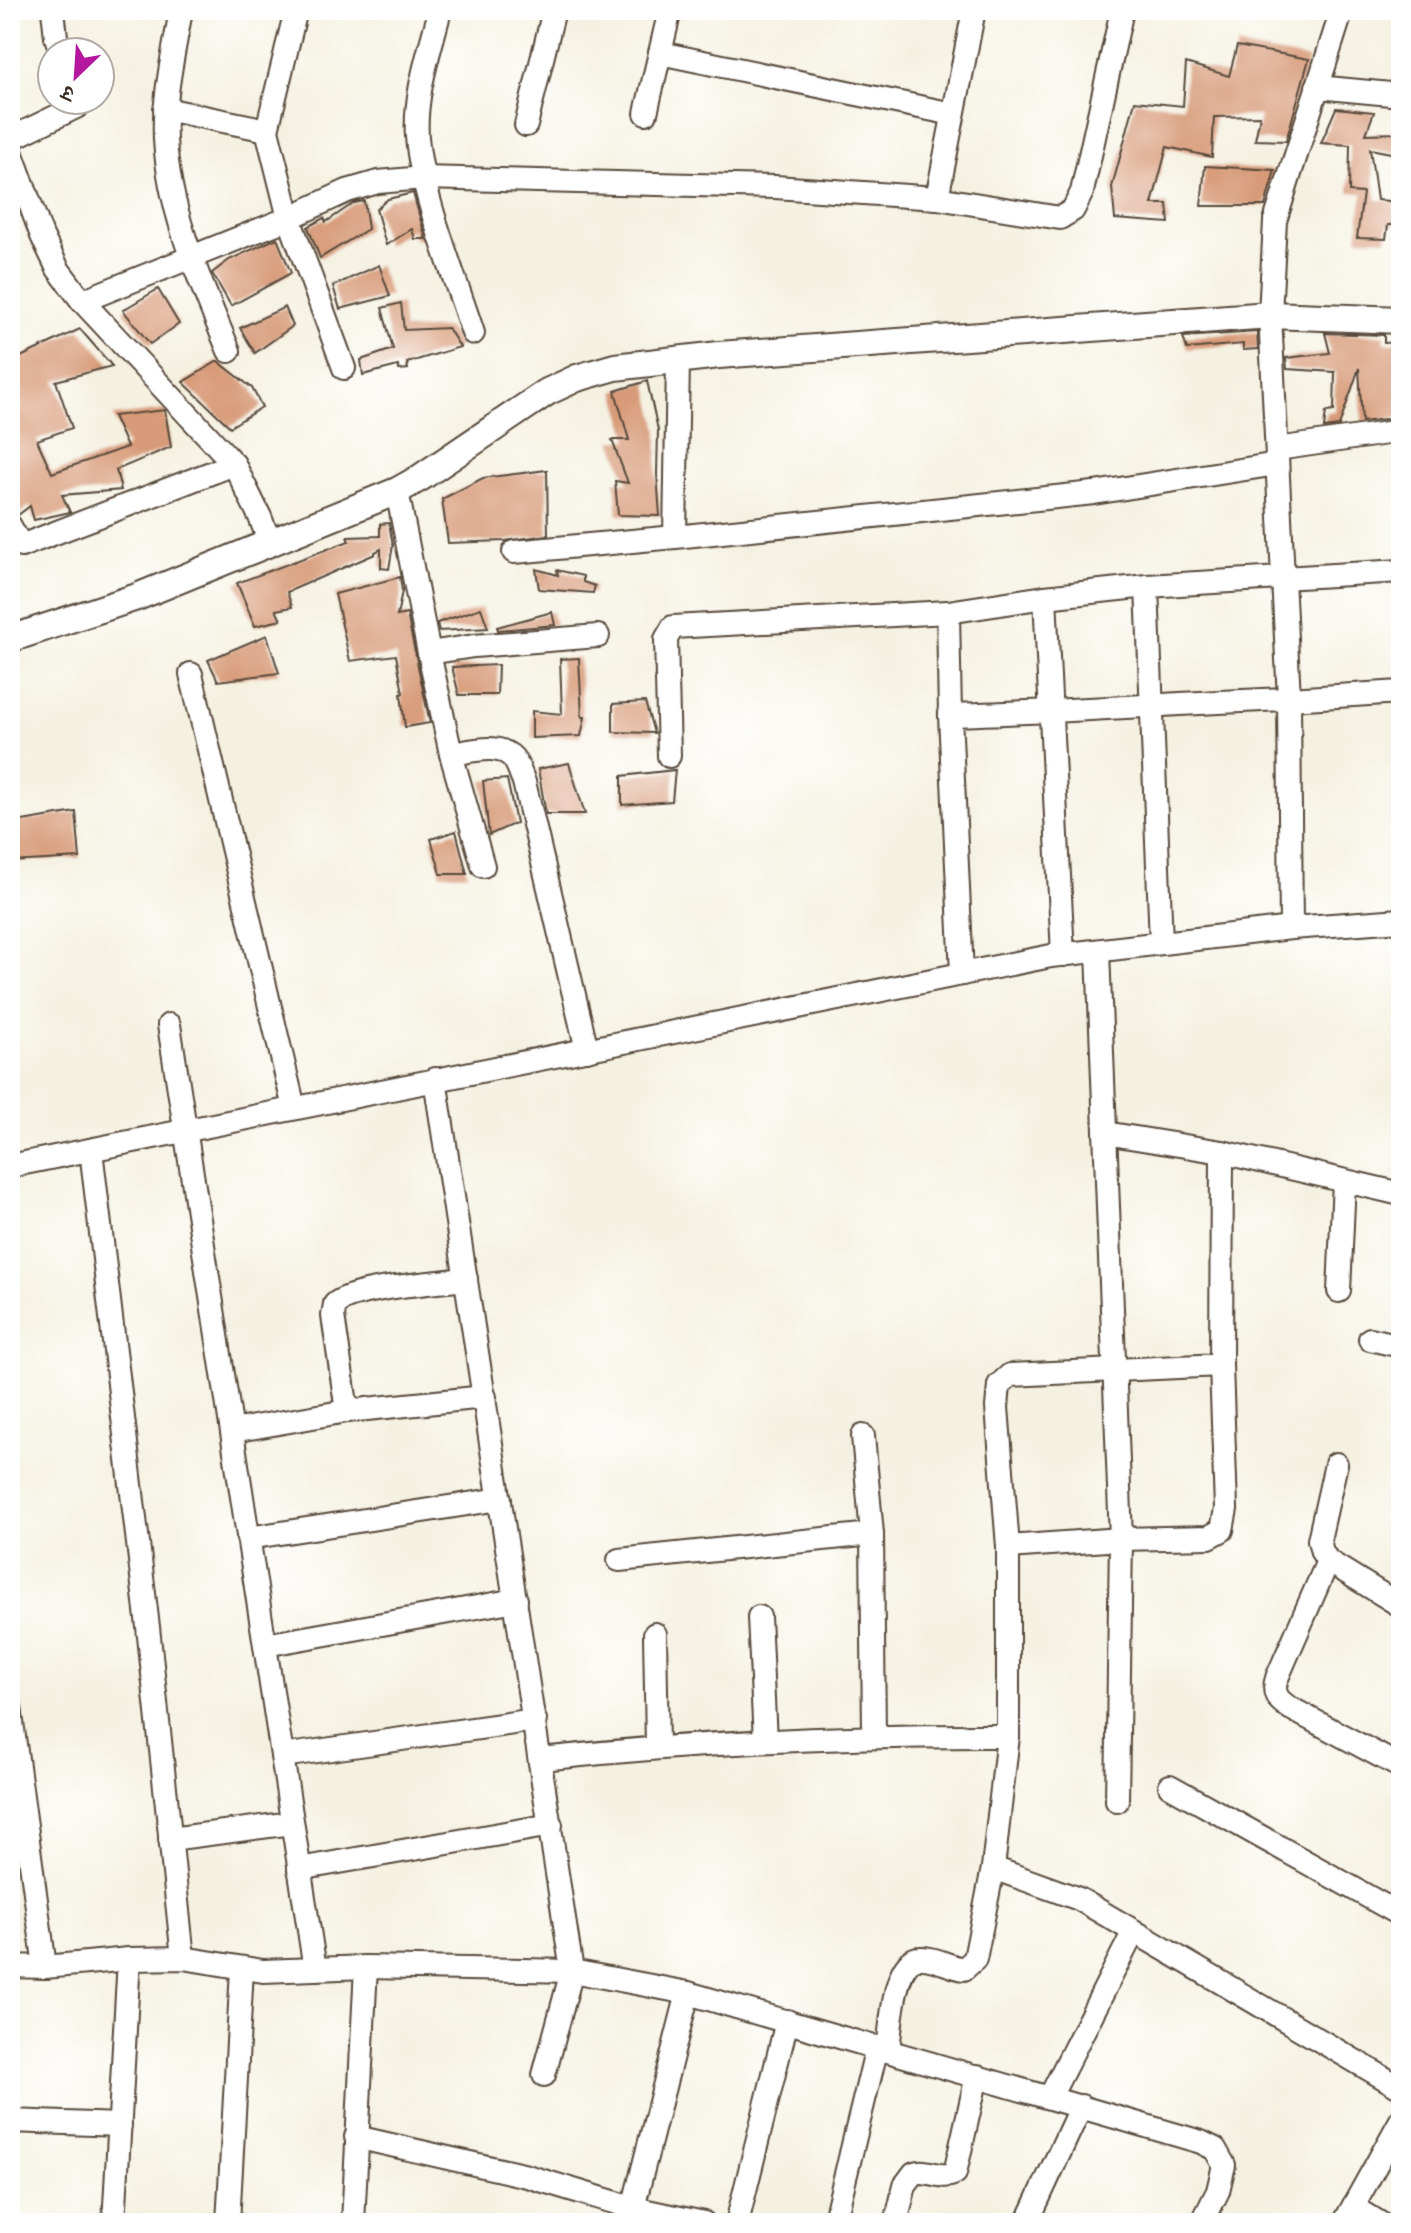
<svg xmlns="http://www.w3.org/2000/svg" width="1411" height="2233" font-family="Vollkorn,'Noto Serif Devanagari',serif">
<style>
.building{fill:#d89b79}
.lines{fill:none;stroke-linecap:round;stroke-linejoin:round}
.minor-casing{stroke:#57483b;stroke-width:26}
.tertiary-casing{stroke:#57483b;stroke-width:30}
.minor{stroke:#fff;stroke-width:22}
.tertiary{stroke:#fff;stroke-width:26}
</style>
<rect width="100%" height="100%" fill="#fff"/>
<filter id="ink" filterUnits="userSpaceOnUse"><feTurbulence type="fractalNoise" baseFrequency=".0125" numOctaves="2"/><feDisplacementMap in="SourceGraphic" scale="16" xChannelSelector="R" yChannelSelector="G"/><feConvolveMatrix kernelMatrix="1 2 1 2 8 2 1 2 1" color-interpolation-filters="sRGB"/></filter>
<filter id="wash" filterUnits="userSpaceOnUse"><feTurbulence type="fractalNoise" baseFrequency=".006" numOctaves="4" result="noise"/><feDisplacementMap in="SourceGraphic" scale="32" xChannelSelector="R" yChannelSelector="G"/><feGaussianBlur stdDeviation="1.8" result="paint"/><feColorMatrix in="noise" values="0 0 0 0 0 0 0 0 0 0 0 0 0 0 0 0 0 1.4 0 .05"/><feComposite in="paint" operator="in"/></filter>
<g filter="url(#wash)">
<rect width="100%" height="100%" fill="#f5f1e1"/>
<g id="blocks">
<g class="building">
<path d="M1237 46 1309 59 1286 141 1255 140 1260 116 1214 117 1212 157 1167 147 1152 204H1167L1169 223 1115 219 1112 187 1135 101 1183 106 1186 63 1229 76Z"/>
<path d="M1336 108 1374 112 1366 134 1399 133 1396 154 1370 149 1377 200 1401 202V225H1388L1386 239 1357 238 1363 193 1349 192 1350 145 1321 143Z"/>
<path d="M1205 166 1275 170 1265 206H1201Z"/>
<path d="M413 193 426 239H415L412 229 386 245 376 209 388 199Z"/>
<path d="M364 201 368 229 320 258 308 227 324 218 326 222 354 203Z"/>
<path d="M277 238 291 273 231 306 212 273 229 260Z"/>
<path d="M379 265 390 296 340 309 333 286Z"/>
<path d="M158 289 179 324 150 344 123 310Z"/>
<path d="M401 303 404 330 448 328 460 347 407 363 408 369 399 370 398 366 363 375 361 360 393 349 382 308Z"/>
<path d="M285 307 293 326 255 353 240 328Z"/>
<path d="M80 329 112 366 56 381 72 428 37 440 52 473 127 447 113 416 165 410 171 447 116 470 121 490 62 495 70 512 34 520 30 506 18 515 10 512V362Z"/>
<path d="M1257 332 1258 349 1243 350V344L1187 349 1183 337Z"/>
<path d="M1325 333 1384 335V343L1401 342V417L1362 422 1359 368 1339 426 1324 428 1326 412 1334 411 1335 372 1287 369 1286 358 1330 353Z"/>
<path d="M218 361 252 388 262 407 230 427 183 382Z"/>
<path d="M647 381 658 430 657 474 660 516 618 515 615 481 628 483 612 440H629L615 391Z"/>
<path d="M547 470 548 535 505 541 448 543 442 499 483 478Z"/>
<path d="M389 523 393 545 389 569 381 568V549L375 552V554L287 592 292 607 276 610 281 620 255 626 237 583 349 541 347 537 380 536V524Z"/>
<path d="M536 569 558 575 557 570 583 576V582L595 586 593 593 539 589Z"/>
<path d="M400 577 402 591 397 616 407 614 430 723 405 727 401 694 403 693 396 655 350 661 335 594Z"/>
<path d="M481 608 488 628 439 631 437 623Z"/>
<path d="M552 612 555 625 498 630 497 627Z"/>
<path d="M267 635 279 673 218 681 208 660Z"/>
<path d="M579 658 582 717H585L581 736 532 738V711L562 714 560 659Z"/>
<path d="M498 665 497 695H459L452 667Z"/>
<path d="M645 702 654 733 613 732V704Z"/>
<path d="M569 763 585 814H546L538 769Z"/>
<path d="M675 770 672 801 622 805V776Z"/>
<path d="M507 779 516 823 489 835 483 781Z"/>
<path d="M76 812 80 858 10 862V823Z"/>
<path d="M456 831 467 874H441L431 839Z"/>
</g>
</g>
</g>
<g filter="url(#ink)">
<use href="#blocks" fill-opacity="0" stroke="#57483b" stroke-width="2"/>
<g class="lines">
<defs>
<g id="minor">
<path d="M53 10 56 37 61 52"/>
<path d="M181 10C174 52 163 96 165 139 169 214 201 283 229 351"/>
<path d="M296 10 267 130 289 218 344 368"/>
<path d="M440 10C430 51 414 94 417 137 422 197 454 274 473 333"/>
<path d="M1342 10 1275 221 1270 315 1289 699 1401 692"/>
<path d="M660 53 953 114"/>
<path d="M1317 87 1401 95"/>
<path d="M165 109 267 130"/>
<path d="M646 113 670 10"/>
<path d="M526 125 554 10"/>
<path d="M10 139 78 106 82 100"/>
<path d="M10 149 42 236 58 269 82 301 234 464 260 517 270 543"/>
<path d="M937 198 974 10"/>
<path d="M82 301 289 218 347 191 378 182 423 178 775 187 937 198 1060 218 1073 210 1082 192 1122 10"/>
<path d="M678 361 675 537 1094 493 1277 464"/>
<path d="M1277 449 1401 431"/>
<path d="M397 491 429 653 474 646 598 636"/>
<path d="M10 526 21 546 234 464"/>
<path d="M514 552 675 537"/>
<path d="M1147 586 1161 943"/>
<path d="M1045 597 1063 955"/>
<path d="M948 612 950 715 962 974"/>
<path d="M429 653 451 754C469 752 499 742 513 758 518 764 521 775 524 782L587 1050"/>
<path d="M191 674 294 1108"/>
<path d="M950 715C1063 712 1176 703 1289 699L1291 928"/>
<path d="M451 754 483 866"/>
<path d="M669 756 666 639 673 627 948 612 1045 597 1147 586 1401 571"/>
<path d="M1098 951 1121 1539 1209 1537 1222 1530 1226 1509 1221 1365"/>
<path d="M169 1025 315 1969"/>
<path d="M435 1079 572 1971 544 2075"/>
<path d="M1105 1133 1222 1152"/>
<path d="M91 1150 148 1627 183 1958"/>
<path d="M10 1166 1051 956 1291 928 1401 920"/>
<path d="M1401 1194 1222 1152 1221 1365 1010 1375 999 1385 997 1407 1008 1547V1736L993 1868 1079 1899 1401 2088"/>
<path d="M1339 1291 1344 1181"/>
<path d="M1370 1339 1401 1346"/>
<path d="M347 1411 333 1316 335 1304C356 1287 436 1283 466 1279"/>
<path d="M232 1431 347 1411 485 1397"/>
<path d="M863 1436 872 1534 874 1735"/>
<path d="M248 1538 500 1499"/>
<path d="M1008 1547 1121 1539 1117 1801"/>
<path d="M619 1560 872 1534"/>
<path d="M1328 1561 1322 1552 1319 1540 1336 1464"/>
<path d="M1401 1606 1328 1561 1277 1678C1272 1693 1277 1700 1290 1708L1401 1767"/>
<path d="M759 1617 765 1741"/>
<path d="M655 1634 657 1746"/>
<path d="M265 1645 516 1600"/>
<path d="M10 1707 45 1967"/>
<path d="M282 1756 535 1720"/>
<path d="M541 1759C698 1742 850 1735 1008 1736"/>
<path d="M1170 1786 1401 1915"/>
<path d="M170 1839 292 1823"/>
<path d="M299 1869 551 1825"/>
<path d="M10 1966 45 1967 129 1959 183 1958 263 1971 366 1967 572 1971 688 1993 1201 2142 1215 2149 1224 2165 1218 2191 1202 2223"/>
<path d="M888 2050C891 2030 893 1958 920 1958 934 1957 950 1967 964 1969L975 1959 993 1868"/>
<path d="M1050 2097 1134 1931"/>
<path d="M10 2121 120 2125"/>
<path d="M356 2137 527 2176 633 2208 688 1993"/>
<path d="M1354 2207 1380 2223"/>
<path d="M114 2223 129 1959"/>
<path d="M228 2223 242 1969"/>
<path d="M353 2223 366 1967"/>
<path d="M629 2223 633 2208 704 2223"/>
<path d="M737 2223 787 2021"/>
<path d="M834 2223 877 2047"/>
<path d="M896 2223 905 2185 914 2173C928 2168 942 2181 955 2173L977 2076"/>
<path d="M1027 2223 1081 2106"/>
<path d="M1344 2223 1401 2120"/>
</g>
<path id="tertiary" d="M10 639 137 597 397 491 420 478 547 392 577 378 615 367 719 355 1270 315 1401 320"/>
</defs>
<use href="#minor" class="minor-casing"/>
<use href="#tertiary" class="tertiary-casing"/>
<use href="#minor" class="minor"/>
<use href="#tertiary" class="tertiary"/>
</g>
</g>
<rect width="1411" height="2233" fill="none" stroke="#fff" stroke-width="40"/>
<g transform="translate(76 76) rotate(205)"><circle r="38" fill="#ffffff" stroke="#b1aaa5" stroke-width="2"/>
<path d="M0-6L14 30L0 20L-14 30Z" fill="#b5179e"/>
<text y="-12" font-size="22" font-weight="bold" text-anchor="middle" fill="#3b2a1e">उ</text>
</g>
</svg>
